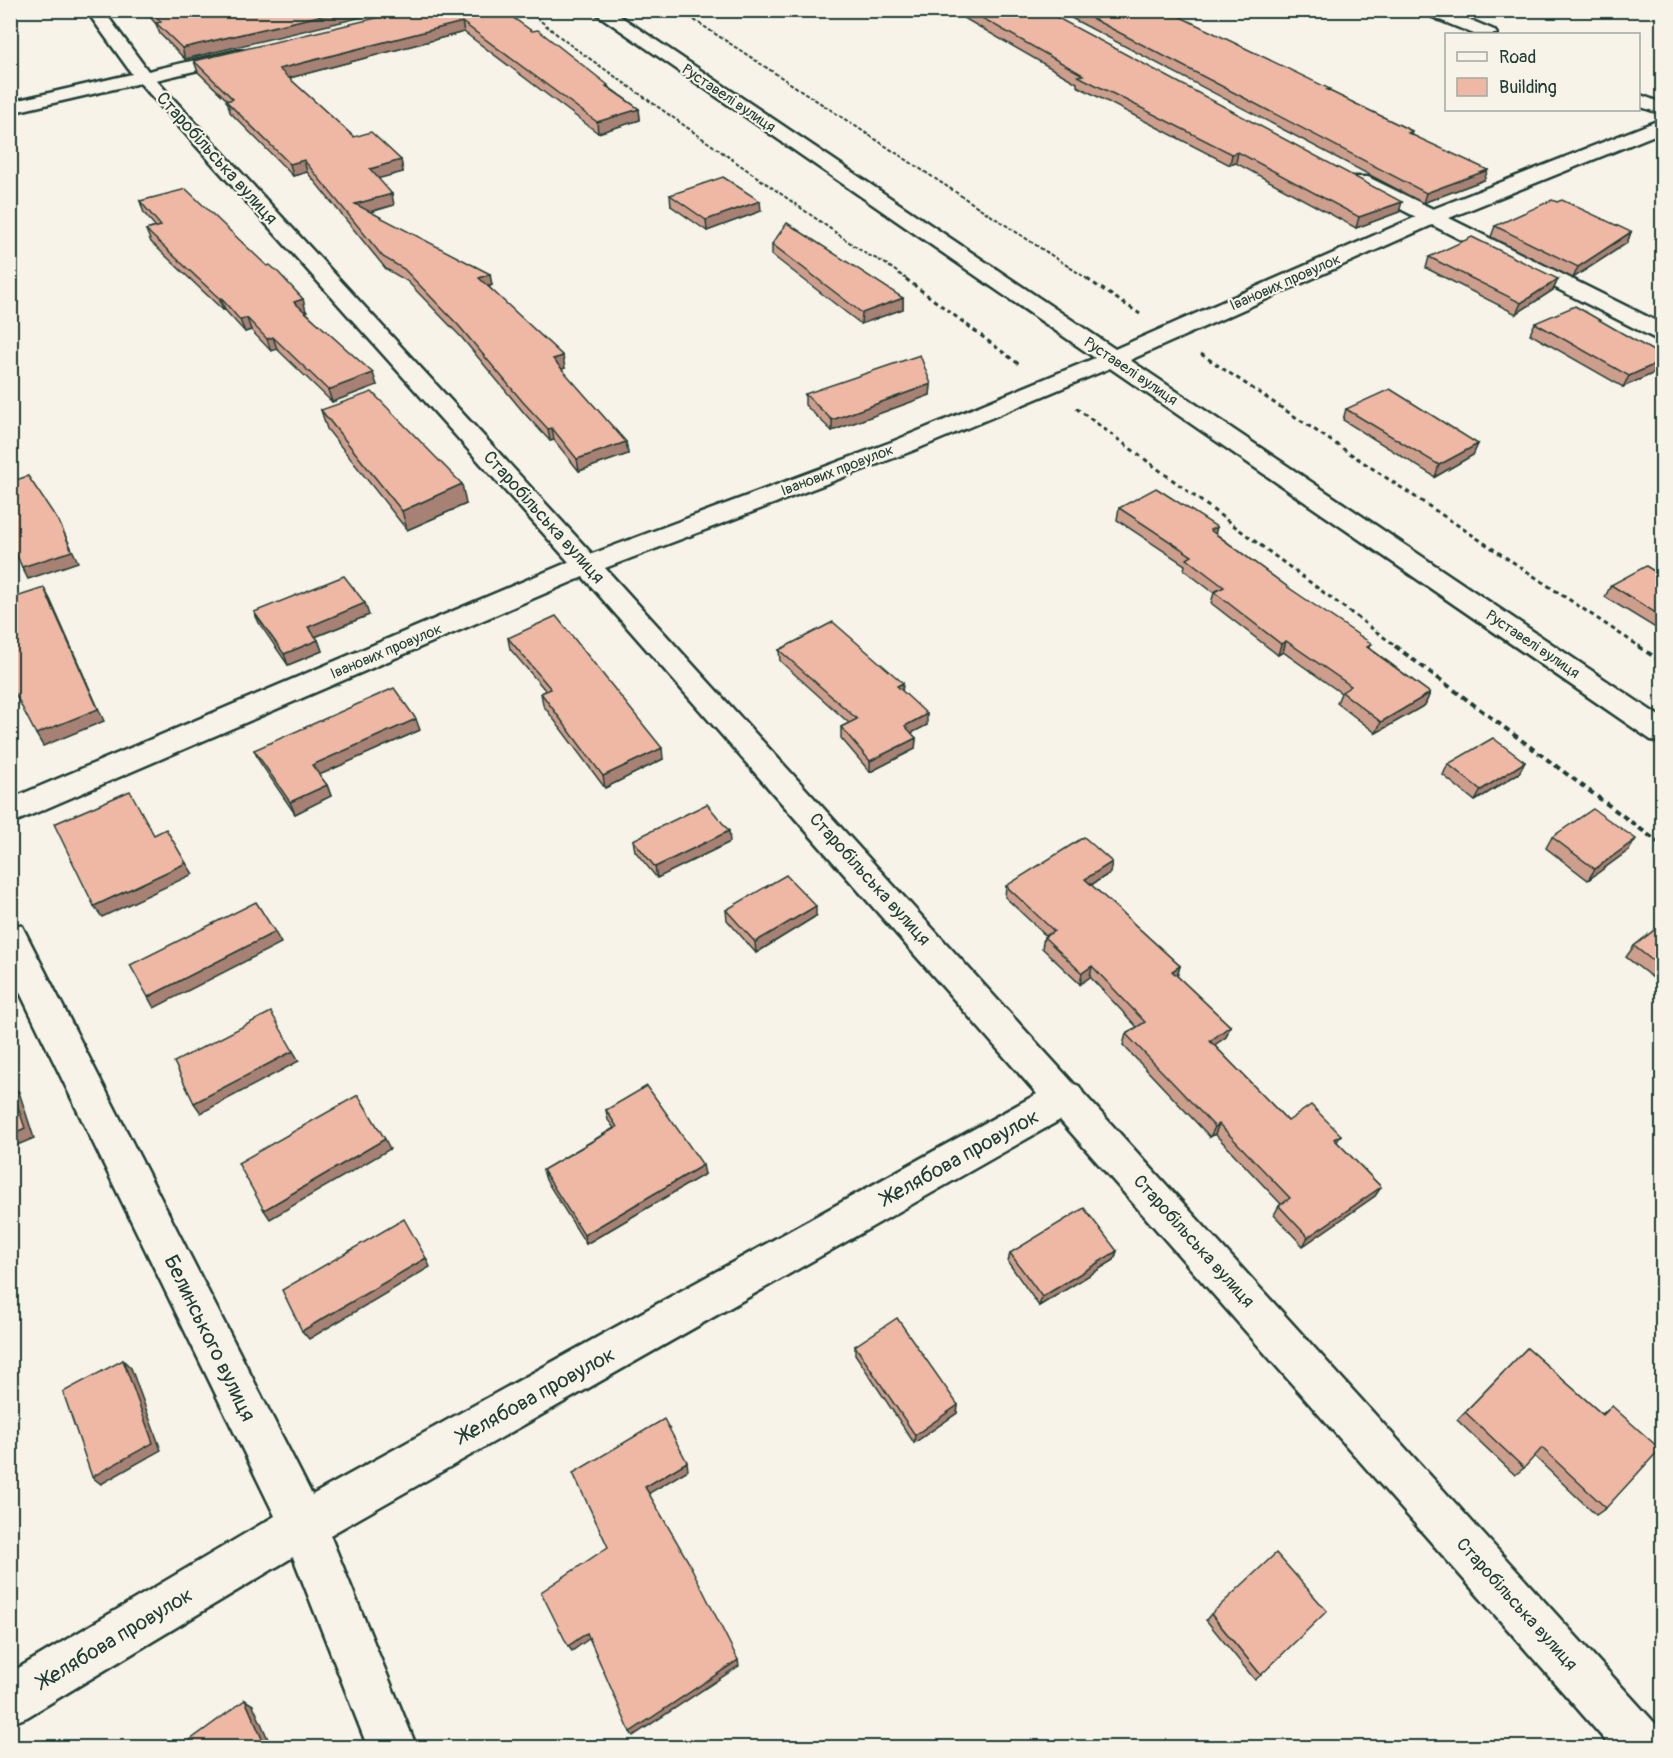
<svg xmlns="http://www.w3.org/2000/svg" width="1673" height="1758" font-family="Pangolin,sans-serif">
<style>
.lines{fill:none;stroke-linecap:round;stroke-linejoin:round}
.street-casing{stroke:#1f3d34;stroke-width:5}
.path-far2{stroke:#1f3d34;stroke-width:2;stroke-dasharray:4 2;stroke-linecap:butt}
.path-far1{stroke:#1f3d34;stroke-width:3;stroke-dasharray:4.5 4;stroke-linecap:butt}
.path{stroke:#1f3d34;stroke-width:4;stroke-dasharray:6 4.5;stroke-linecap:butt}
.street{fill:#f7f3e8;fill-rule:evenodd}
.wall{fill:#ce9e8d;stroke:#1f3d34;stroke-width:1.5}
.shaded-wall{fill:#a78173;stroke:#1f3d34;stroke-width:1.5}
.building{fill:#efb8a4;stroke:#1f3d34;stroke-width:1.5}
.labels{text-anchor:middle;stroke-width:4.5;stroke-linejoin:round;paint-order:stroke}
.far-street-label{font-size:15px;fill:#1f3d34;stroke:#f7f3e8}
.street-label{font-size:18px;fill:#1f3d34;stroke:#f7f3e8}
.near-street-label{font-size:21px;fill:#1f3d34;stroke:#f7f3e8}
</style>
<rect width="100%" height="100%" fill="#f7f3e8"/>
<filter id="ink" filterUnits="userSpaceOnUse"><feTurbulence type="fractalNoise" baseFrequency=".0167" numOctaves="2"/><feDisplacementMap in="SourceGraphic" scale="12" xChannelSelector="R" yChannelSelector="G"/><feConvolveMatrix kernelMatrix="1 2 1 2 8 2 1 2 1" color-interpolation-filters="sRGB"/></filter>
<g filter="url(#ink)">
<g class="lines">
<defs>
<g id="street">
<path d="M86 10H103L148 71 239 50 245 51 248 55 245 59 156 80 592 554 894 441 1095 358 591 10H611L1115 349 1416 217 1354 185 1351 181 1354 177H1368L1433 209 1662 119V132L1449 218 1662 324V340L1654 338 1432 225 1130 360 1662 718V743L1651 740 1110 368 912 451 605 568 1074 1084 1079 1086 1083 1093 1662 1731V1748H1612L1060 1120 330 1535 417 1748H368L293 1557 27 1717 10 1724V1673L275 1516 10 972V923L22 926 312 1495 1037 1094 583 577 10 824V799L569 562 140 83 10 113V102L132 74Z"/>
<path d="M1423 10H1447L1494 30 1497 34H1474L1425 14Z"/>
<path d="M1638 94 1662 103V114L1638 106Z"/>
</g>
</defs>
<use href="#street" class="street-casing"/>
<g class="path-far2">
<path d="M527 10 569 44 866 254 883 262 908 280"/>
<path d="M679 10 1089 280"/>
<path d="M1394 10 1403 14"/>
</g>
<g class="path-far1">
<path d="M906 279 1020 365"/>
<path d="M1087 279 1140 314"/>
<path d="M1201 354 1640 647"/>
<path d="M1076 408 1397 647"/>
</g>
<g class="path">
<path d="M1395 646 1662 845"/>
<path d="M1638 646 1662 662"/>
</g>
<use href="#street" class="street"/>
</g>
<g class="wall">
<path d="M144 10H218L221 13 185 59 160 34 156 24Z"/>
<path d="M502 10 639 109 640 120 598 133 464 32 289 78 354 137 401 160 403 172 378 178 394 205 371 212 492 285 489 287 565 368 561 369 626 442 628 454 579 471 554 440 550 441 525 414 462 338 407 281 386 269 307 172 293 176 230 112 227 100 198 72 194 61Z"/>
<path d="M950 10H1043L1399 212 1356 228 1236 163 1230 165 1077 86V83Z"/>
<path d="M1056 10H1166L1329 91 1412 131 1411 134 1484 180 1423 203Z"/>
<path d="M670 195 761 211 707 231 671 206Z"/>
<path d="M140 201 306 311H305L377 385 332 402 277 349 271 351 251 330 245 332 225 310H223L151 242 146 230 156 227 144 213Z"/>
<path d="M1495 226 1631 232 1627 243 1573 278 1491 237Z"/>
<path d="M772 244 903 298V309L861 324 772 255Z"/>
<path d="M1429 257 1558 279 1553 290 1516 314 1426 268Z"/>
<path d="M1535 323 1661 370 1623 387 1530 334Z"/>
<path d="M931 384 930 395 832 431 805 405V394Z"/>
<path d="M1346 409 1478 444 1473 455 1435 477 1343 420Z"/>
<path d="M321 410 466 504 407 530 327 429Z"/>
<path d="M1119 508 1217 527 1215 533 1430 693 1425 705 1376 733 1337 703 1341 693 1283 652 1278 655 1211 603 1214 593 1184 570 1185 565 1117 520Z"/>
<path d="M1662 576V632L1605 597 1611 585Z"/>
<path d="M254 612 369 615 315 637 318 640 322 651 288 665 259 623Z"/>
<path d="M508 638 663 759 605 788 543 705 541 693 546 691 510 649Z"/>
<path d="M779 650 903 683 902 691 927 725 911 733 916 738 915 749 870 772 841 738V727L849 723 780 661Z"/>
<path d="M420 730 319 775 327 785 331 796 295 814 259 761 254 750Z"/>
<path d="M1525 762 1519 773 1475 801 1443 775 1448 764Z"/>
<path d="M1552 837 1629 850 1588 880 1546 848Z"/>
<path d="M633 840 730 842 657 878 635 851Z"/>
<path d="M1110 873 1091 885 1180 966 1177 976 1230 1026 1226 1037 1214 1045 1288 1121 1341 1135 1337 1142 1381 1187 1375 1196 1303 1246 1274 1215 1279 1206 1281 1204 1215 1134 1210 1137 1123 1045 1126 1034 1137 1027 1090 977 1080 984 1042 948 1044 937 1046 936 1005 897 1006 886Z"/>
<path d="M726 910 816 916 756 953 727 920Z"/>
<path d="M1662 924V985L1626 957 1634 946Z"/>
<path d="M606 1110 705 1174 586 1244 546 1180 543 1170 614 1128 608 1120Z"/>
<path d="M1117 1251 1114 1260 1039 1306 1008 1262 1010 1253Z"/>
<path d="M855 1346 958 1405 957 1413 914 1443 855 1354Z"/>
<path d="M1527 1348 1602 1414 1612 1406 1606 1508 1596 1515 1534 1456 1524 1468 1515 1475 1457 1420Z"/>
<path d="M1211 1614 1261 1675 1255 1680 1206 1620Z"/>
</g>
<g class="shaded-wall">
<path d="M345 10H392L185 59 182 48Z"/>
<path d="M462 22 464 32 282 80 279 69Z"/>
<path d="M639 109 640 120 598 133 597 122Z"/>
<path d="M1238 152 1236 163 1230 165 1232 154Z"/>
<path d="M304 160 307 172 293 176 290 164Z"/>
<path d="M401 160 403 172 373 180 370 169Z"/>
<path d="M1488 170 1484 180 1423 203 1426 193Z"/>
<path d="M392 194 394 205 358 215 355 204Z"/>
<path d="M760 201 761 211 707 231 706 220Z"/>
<path d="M1402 202 1399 212 1356 228 1359 217Z"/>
<path d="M1631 232 1627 243 1573 278 1578 267Z"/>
<path d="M490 274 492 285 481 289 479 278Z"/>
<path d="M1558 279 1553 290 1516 314 1521 303Z"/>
<path d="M219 298H221L225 310H223Z"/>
<path d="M903 298V309L861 324 862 313Z"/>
<path d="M303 299 306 311 298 314 294 302Z"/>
<path d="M247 318 251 330 245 332 240 320Z"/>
<path d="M273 337 277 349 271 351 267 339Z"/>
<path d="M563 356 565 368 555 371 553 359Z"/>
<path d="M1662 361V367L1661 370 1623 387 1629 376Z"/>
<path d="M373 373 377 385 332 402 328 390Z"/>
<path d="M931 384 930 395 832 431V420Z"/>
<path d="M552 428 554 440 550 441 548 429Z"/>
<path d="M626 442 628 454 579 471 577 459Z"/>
<path d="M1478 444 1473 455 1435 477 1439 465Z"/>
<path d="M462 484 466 504 407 530 402 511Z"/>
<path d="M59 522 78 562 28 579 22 567Z"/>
<path d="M1217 527 1214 538 1210 530Z"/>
<path d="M44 588 50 599 104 721 43 746 36 734Z"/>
<path d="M365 603 369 615 312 638 308 627Z"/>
<path d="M318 640 322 651 288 665 284 654Z"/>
<path d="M1286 641 1283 652 1278 655 1281 644Z"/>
<path d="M903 683 902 695 897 686Z"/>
<path d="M1430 693 1425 705 1376 733 1381 722Z"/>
<path d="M927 714V725L904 737 905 726Z"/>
<path d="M416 719 420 730 317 776 312 765Z"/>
<path d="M916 738 915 749 870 772V761Z"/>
<path d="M662 748 663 759 605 788 603 776Z"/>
<path d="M1525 762 1519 773 1475 801 1481 790Z"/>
<path d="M327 785 331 796 295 814 290 802Z"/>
<path d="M729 831 730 842 657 878 655 867Z"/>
<path d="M1636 839 1629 850 1588 880 1595 869Z"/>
<path d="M1112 862 1110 873 1083 890 1085 879Z"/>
<path d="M186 863 193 874 102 917 94 906Z"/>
<path d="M816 906V916L756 953 755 942Z"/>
<path d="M275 932 281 943 154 1008 148 997Z"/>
<path d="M1092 966 1090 977 1080 984 1082 973Z"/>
<path d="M1180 966 1177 977 1172 971Z"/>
<path d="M1230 1026 1226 1037 1206 1051 1210 1041Z"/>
<path d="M293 1051 299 1061 201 1113 194 1103Z"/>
<path d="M10 1083 19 1092 34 1138 10 1148Z"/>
<path d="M1219 1124 1215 1134 1210 1137 1215 1127Z"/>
<path d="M385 1139 390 1149 270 1219 264 1210Z"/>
<path d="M703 1165 705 1174 586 1244 584 1235Z"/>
<path d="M1381 1187 1375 1196 1303 1246 1308 1237Z"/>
<path d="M1117 1251 1114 1260 1039 1306 1042 1297Z"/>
<path d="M426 1258 430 1267 309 1339 302 1331Z"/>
<path d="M123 1360 131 1368 161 1450 101 1484 92 1477Z"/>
<path d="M958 1405 957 1413 914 1443 915 1435Z"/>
<path d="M687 1462 688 1470 648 1494 645 1487Z"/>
<path d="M587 1633 590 1638 572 1651 568 1646Z"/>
<path d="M738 1660 739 1666 633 1736 630 1732Z"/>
<path d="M245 1700 253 1705 272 1748H266Z"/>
</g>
<g class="building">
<path d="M150 10H218L221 13 233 10H345L182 48 156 23 161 22Z"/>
<path d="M410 10H502L532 31 538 30 608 85 606 86 639 109 597 122 462 22 279 69 354 137 371 132 401 160 370 169 392 194 355 204 490 274 479 278 563 356 553 359 626 442 577 459 552 428 548 429 523 402 459 326 404 269 383 257 304 160 290 164 226 101 233 99 194 61Z"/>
<path d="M968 10H1043L1402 202 1359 217 1238 152 1232 154 1078 76 1083 75Z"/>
<path d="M1076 10H1166L1330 89 1327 90 1412 131 1408 133 1488 170 1426 193Z"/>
<path d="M723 177 760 201 706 220 670 195Z"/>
<path d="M186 189 267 266 270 265 279 273 303 299 294 302 373 373 328 390 273 337 267 339 247 318 240 320 221 298H219L146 230 161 226 140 201Z"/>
<path d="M1552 200 1557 202 1562 200 1631 232 1578 267 1495 226Z"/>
<path d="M787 223 903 298 862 313 772 244Z"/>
<path d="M1472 237 1558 279 1521 303 1429 257Z"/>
<path d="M1575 306 1662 356V361L1629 376 1535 323Z"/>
<path d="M920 355 931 384 832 420 805 394Z"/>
<path d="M1390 389 1478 444 1439 465 1346 409Z"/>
<path d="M372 392 462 484 402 511 321 410Z"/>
<path d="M28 476 59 522 72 551 22 567 10 540V482Z"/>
<path d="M1156 488 1217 527 1210 530 1289 588 1372 644 1367 647 1430 693 1381 722 1342 692 1351 686 1286 641 1281 644 1214 592 1224 587 1187 559 1192 556 1119 508Z"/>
<path d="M1646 566 1662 576V617L1611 585Z"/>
<path d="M344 576 365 603 308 627 318 640 284 654 254 612Z"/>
<path d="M44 588 98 709 36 734 10 684V599Z"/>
<path d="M556 616 662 748 603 776 541 693 551 689 508 638Z"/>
<path d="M833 622 903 683 897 686 927 714 905 726 916 738 870 761 841 727 857 719 779 650Z"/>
<path d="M394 688 416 719 312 765 327 785 290 802 254 750Z"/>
<path d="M1493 738 1525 762 1481 790 1448 764Z"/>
<path d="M130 791 154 835 166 829 186 863 94 906 54 824Z"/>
<path d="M707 804 729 831 655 867 633 840Z"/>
<path d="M1593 809 1636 839 1595 869 1552 837Z"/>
<path d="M1084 837 1112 862 1085 879 1180 966 1172 971 1230 1026 1210 1041 1288 1121 1311 1105 1341 1135 1334 1139 1381 1187 1308 1237 1279 1206 1290 1198 1219 1124 1215 1127 1126 1034 1145 1022 1092 966 1082 973 1044 937 1054 931 1006 886Z"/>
<path d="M786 875 816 906 755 942 726 910Z"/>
<path d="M256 902 275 932 148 997 130 965Z"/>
<path d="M1662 924V968L1634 946Z"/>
<path d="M271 1012 293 1051 194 1103 174 1062Z"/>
<path d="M10 1084 25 1128 10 1135Z"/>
<path d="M647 1086 703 1165 584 1235 543 1170 617 1127 606 1110Z"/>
<path d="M358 1095 385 1139 264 1210 238 1163Z"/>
<path d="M1084 1208 1117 1251 1042 1297 1010 1253Z"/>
<path d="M404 1219 426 1258 302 1331 282 1290Z"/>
<path d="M897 1318 958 1405 915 1435 855 1346Z"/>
<path d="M1527 1348 1603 1415 1612 1406 1660 1449 1606 1508 1542 1448 1524 1468 1465 1412Z"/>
<path d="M123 1360 153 1443 92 1477 63 1392Z"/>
<path d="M664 1419 687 1462 645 1487 688 1561 738 1660 630 1732 587 1633 568 1646 541 1592 608 1547 573 1473Z"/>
<path d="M1276 1553 1327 1611 1261 1675 1211 1614Z"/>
<path d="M245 1700 266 1748H179Z"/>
</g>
</g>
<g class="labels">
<g class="far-street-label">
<text transform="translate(729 98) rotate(34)" y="5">Руставелі вулиця</text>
<text transform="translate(1285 282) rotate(-24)" y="5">Іванових провулок</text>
<text transform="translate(1131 371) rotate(34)" y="5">Руставелі вулиця</text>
<text transform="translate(837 470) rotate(-21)" y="5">Іванових провулок</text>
<text transform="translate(1533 644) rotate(34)" y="5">Руставелі вулиця</text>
<text transform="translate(386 651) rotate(-23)" y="5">Іванових провулок</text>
</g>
<g class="street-label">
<text transform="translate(217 158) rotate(48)" y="6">Старобільська вулиця</text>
<text transform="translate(544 517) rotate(48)" y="6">Старобільська вулиця</text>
<text transform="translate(870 879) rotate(48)" y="6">Старобільська вулиця</text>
<text transform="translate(1194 1241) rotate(48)" y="6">Старобільська вулиця</text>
<text transform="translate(1517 1604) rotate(48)" y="6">Старобільська вулиця</text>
</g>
<g class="near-street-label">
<text transform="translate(960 1157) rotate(-29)" y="7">Желябова провулок</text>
<text transform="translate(210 1338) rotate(64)" y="7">Белинського вулиця</text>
<text transform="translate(536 1395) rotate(-29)" y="7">Желябова провулок</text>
<text transform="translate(115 1638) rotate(-31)" y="7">Желябова провулок</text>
</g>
</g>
<rect width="1673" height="1758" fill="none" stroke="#f7f3e8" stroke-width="36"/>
<rect x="18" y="18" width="1637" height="1722" fill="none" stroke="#1f3d34" stroke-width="2" filter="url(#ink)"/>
<rect x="1445" y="33" width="195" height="78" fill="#f7f3e8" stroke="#a1aaa0" stroke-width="1.5"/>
<rect x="1457" y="52" width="30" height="9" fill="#f7f3e8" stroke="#a1aaa0" stroke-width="1.5"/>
<text x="1499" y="63" font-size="18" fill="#1f3d34">Road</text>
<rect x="1457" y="78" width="30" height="18" fill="#efb8a4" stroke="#a1aaa0" stroke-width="1.5"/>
<text x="1499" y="93" font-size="18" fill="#1f3d34">Building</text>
</svg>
